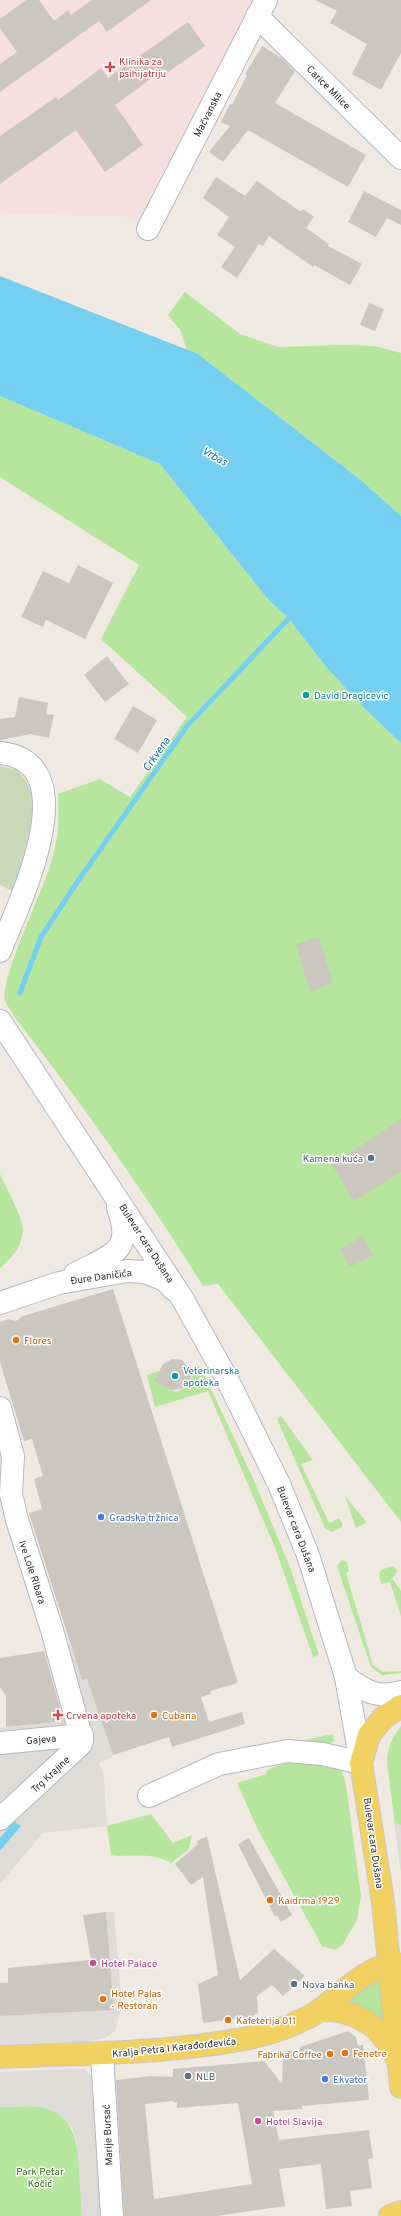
<svg xmlns="http://www.w3.org/2000/svg" width="401" height="2216" font-family="Overpass,sans-serif">
<style>
.medical{fill:#f5dfe0}
.green{fill:#b6e59e}
.cemetery{fill:#c8d9b8}
.plaza{fill:#dfdcd8}
.water{fill:#75cff0}
.lines{fill:none;stroke-linecap:round;stroke-linejoin:round}
.stream{stroke:#75cff0;stroke-width:5}
.building{fill:#cbc7bf;fill-rule:evenodd}
.minor-casing{stroke:#b4b7c1;stroke-width:24}
.major-casing{stroke:#c9c9c9;stroke-width:24}
.minor{stroke:#fff;stroke-width:22}
.major{stroke:#f2d163;stroke-width:22}
.health-dot{fill:#e0444e;stroke:#fff;stroke-width:1.5}
.culture-dot{fill:#0f9aa8;stroke:#fff;stroke-width:1.5}
.service-dot{fill:#5c6f8a;stroke:#fff;stroke-width:1.5}
.food-dot{fill:#e8710a;stroke:#fff;stroke-width:1.5}
.shop-dot{fill:#3f7fe0;stroke:#fff;stroke-width:1.5}
.hotel-dot{fill:#d1479c;stroke:#fff;stroke-width:1.5}
.labels{text-anchor:middle;stroke-width:3;stroke-linejoin:round;paint-order:stroke}
.health-label{font-size:10px;fill:#be3a42;stroke:#fff;text-anchor:start}
.street-label{font-size:10px;fill:#2e2e2e;stroke:#fff}
.culture-label{font-size:10px;fill:#0d838f;stroke:#fff;text-anchor:start}
.service-label{font-size:10px;fill:#4e5e75;stroke:#fff;text-anchor:start}
.food-label{font-size:10px;fill:#c56008;stroke:#fff;text-anchor:start}
.shop-label{font-size:10px;fill:#366cbe;stroke:#fff;text-anchor:start}
.hotel-label{font-size:10px;fill:#b23c85;stroke:#fff;text-anchor:start}
.park-label{font-size:10px;fill:#2c6e1b;stroke:#fff}
.water-label{font-size:11px;font-style:italic;fill:#0d6fa3;stroke:#fff}
</style>
<rect width="100%" height="100%" fill="#efe9e1"/>
<path class="medical" d="M0 0H257L139 217 0 213Z"/>
<g class="green">
<path d="M185 292 240 334 278 347 341 345 374 346 401 353V516L362 481 198 354 187 350 180 330 168 315Z"/>
<path d="M0 396 160 464 267 598 289 619 327 668 366 710 401 743V1522L218 1284 203 1286C146 1194 83 1105 16 1019 13 1014 8 1007 5 1001 0 978 42 893 50 866 59 839 59 821 58 794L100 779 130 797 187 717 101 639 139 565 0 477Z"/>
<path d="M0 1174C5 1184 23 1220 23 1229 23 1245 12 1258 0 1268Z"/>
<path d="M200 1366 252 1476 290 1567 319 1655 313 1657 276 1550 208 1391 155 1407 147 1375 158 1371 161 1383 175 1392C187 1389 193 1382 192 1369Z"/>
<path d="M281 1416 313 1460 301 1464 329 1523 339 1518 342 1523V1527L332 1532 325 1528 277 1419Z"/>
<path d="M345 1496 365 1520 366 1523 356 1528Z"/>
<path d="M342 1560 347 1562 349 1571 346 1573 373 1665 383 1672 401 1671V1673L382 1675 371 1667 337 1566Z"/>
<path d="M392 1566 398 1571 392 1578 401 1591V1616L390 1582 381 1584 379 1574 381 1570Z"/>
<path d="M401 1726V1871L387 1763C387 1748 392 1738 401 1726Z"/>
<path d="M333 1734 334 1741C329 1746 309 1746 304 1740Z"/>
<path d="M298 1758 342 1771 346 1785 361 1896 357 1920 343 1944 335 1950 322 1946 258 1830 237 1783 266 1774 267 1770Z"/>
<path d="M151 1814 173 1843 192 1835 189 1849 171 1863C149 1851 133 1858 111 1855L107 1826Z"/>
<path d="M383 1973 387 2018 383 2020 367 2012 342 2006Z"/>
<path d="M32 2106C40 2107 49 2108 56 2112 85 2129 80 2186 82 2216H0V2107Z"/>
</g>
<path class="cemetery" d="M0 766 17 770C21 775 26 780 28 785 43 819 25 860 12 891L0 885Z"/>
<g class="plaza">
<path d="M70 1644 82 1680 87 1679 113 1755 111 1758 99 1763 104 1777 107 1826 43 1833 0 1884V1851L21 1826 14 1821 0 1838V1728L59 1722 64 1717 57 1688 44 1651Z"/>
<path d="M394 1822 401 1825V1871L397 1840Z"/>
<path d="M106 1912H114L122 2006 115 2031 105 2038 87 2042 0 2044V2016L114 2010Z"/>
<path d="M70 2069H85L92 2076 102 2216H82L77 2143 72 2128 57 2112 46 2108 32 2106 0 2107V2072Z"/>
</g>
<g class="water">
<path d="M0 276 198 354 362 481 401 516V743L366 710 327 668 289 619 267 598 160 464 0 396Z"/>
<path d="M14 1821 21 1826 0 1851V1838Z"/>
</g>
<g class="lines">
<path class="stream" d="M20 993 41 937 78 881 187 726 293 614"/>
</g>
<g class="building">
<path d="M26 0H39L54 21 68 10 71 15 92 0H151L107 32 99 21 0 92V64L17 52 0 28V19Z"/>
<path d="M315 0H401V53L381 90 352 74 367 44 330 23 337 11Z"/>
<path d="M188 22 205 46 167 73 164 69 115 105 143 145 105 172 76 130 0 184V136L56 97 58 100 101 68 108 78Z"/>
<path d="M262 46 283 59 295 71 275 103 366 155 348 187 248 130 223 162 209 152 230 126 221 122 230 104 232 105 247 75 245 74Z"/>
<path d="M216 177 245 196 257 181 301 212 303 209 314 217 306 228 329 244 328 246 362 264 350 285 314 265 313 267 269 236 263 246 259 244 237 278 221 267 235 247 217 235 229 217 203 198Z"/>
<path d="M364 191 401 210V225L387 218 376 237 348 222Z"/>
<path d="M369 303 384 309 375 331 360 325Z"/>
<path d="M78 565 113 583 85 639 46 620 43 627 21 617 43 571 69 583Z"/>
<path d="M107 656 129 684 105 702 84 675Z"/>
<path d="M19 697 48 703 46 714 54 715 49 738 31 734 0 740V719L15 717Z"/>
<path d="M133 706 157 720 138 753 114 739Z"/>
<path d="M319 937 333 983 310 992 296 944Z"/>
<path d="M401 1119V1172L354 1201 332 1165Z"/>
<path d="M363 1236 373 1255 350 1267 340 1249Z"/>
<path d="M113 1289 238 1683 210 1691 211 1694 201 1697 209 1722 242 1712 245 1724 172 1747 169 1737 113 1755 87 1679 82 1680 29 1513 42 1509 34 1479 43 1476 32 1439 24 1441 0 1362V1322L9 1319 16 1321 23 1316Z"/>
<path d="M172 1359 182 1360 189 1368 191 1378 189 1383 181 1389 171 1390 154 1381 163 1364Z"/>
<path d="M44 1651 63 1718 59 1722 6 1727V1696L0 1687V1658Z"/>
<path d="M207 1836 240 1980 274 1949 305 1976 283 1996 272 1985 257 1996 258 2013 250 2017 203 2023 198 1984 218 1975 203 1877 191 1885 175 1864 198 1844 197 1841Z"/>
<path d="M249 1838 292 1915 281 1922 277 1915 275 1917 238 1844Z"/>
<path d="M106 1912 114 2010 0 2016V1983H8V1968L91 1960 83 1915Z"/>
<path d="M348 2031 356 2037 358 2046 363 2045 369 2100 302 2106V2109L273 2111 279 2140 369 2130 373 2158 368 2159 372 2188 350 2191 352 2206 326 2209 321 2164 279 2169 285 2206 216 2216H124L116 2080 151 2076 173 2077V2069L264 2061 282 2084 283 2051 300 2050V2047ZM174 2101V2103L177 2102V2108L238 2103 252 2184 154 2199 145 2104Z"/>
</g>
<g class="lines">
<defs>
<g id="minor">
<path d="M257 16 401 158"/>
<path d="M148 229 266 0"/>
<path d="M0 753C90 762 17 907 0 951"/>
<path d="M0 1021 182 1298 226 1377 279 1484 308 1555 346 1677 361 1763 323 1754 288 1751 219 1764 149 1796"/>
<path d="M75 1274C110 1255 135 1253 118 1208"/>
<path d="M0 1303 59 1283 127 1271 145 1272 165 1280 173 1289"/>
<path d="M0 1408 13 1456 11 1494 17 1520 52 1630 82 1740 81 1744 0 1819"/>
<path d="M346 1677C364 1691 378 1699 401 1692"/>
<path d="M0 1743 82 1735"/>
<path d="M102 2055 112 2216"/>
</g>
<g id="major">
<path d="M401 1706 383 1718 369 1735 361 1763 383 1902 401 2087"/>
<path d="M319 2010C329 2009 337 2011 347 2013 374 2022 382 2033 396 2057"/>
<path d="M0 2057C66 2054 131 2054 197 2046 228 2042 260 2038 289 2026 298 2022 310 2017 319 2011 339 1996 374 1959 401 1965"/>
<path d="M390 2216 401 2212"/>
</g>
</defs>
<use href="#minor" class="minor-casing"/>
<use href="#major" class="major-casing"/>
<use href="#minor" class="minor"/>
<use href="#major" class="major"/>
</g>
<g class="health-dot">
<path d="M108 61h4v4h4v4h-4v4h-4v-4h-4v-4h4z"/>
<path d="M56 1709h4v4h4v4h-4v4h-4v-4h-4v-4h4z"/>
</g>
<g class="culture-dot">
<circle cx="306" cy="695" r="4"/>
<circle cx="175" cy="1376" r="4"/>
</g>
<g class="service-dot">
<circle cx="371" cy="1158" r="4"/>
<circle cx="294" cy="1984" r="4"/>
<circle cx="188" cy="2076" r="4"/>
</g>
<g class="food-dot">
<circle cx="16" cy="1340" r="4"/>
<circle cx="154" cy="1715" r="4"/>
<circle cx="270" cy="1900" r="4"/>
<circle cx="103" cy="1999" r="4"/>
<circle cx="228" cy="2020" r="4"/>
<circle cx="345" cy="2053" r="4"/>
<circle cx="330" cy="2054" r="4"/>
</g>
<g class="shop-dot">
<circle cx="101" cy="1517" r="4"/>
<circle cx="325" cy="2079" r="4"/>
</g>
<g class="hotel-dot">
<circle cx="93" cy="1963" r="4"/>
<circle cx="258" cy="2121" r="4"/>
</g>
<g class="labels">
<g class="health-label">
<text x="119" y="65">Klinika za<tspan x="119" dy="12">psihijatriju</tspan></text>
<text x="66" y="1719">Crvena apoteka</text>
</g>
<g class="street-label">
<text transform="translate(329 87) rotate(45)" y="4">Carice Milice</text>
<text transform="translate(207 114) rotate(-63)" y="4">Mačvanska</text>
<text transform="translate(147 1243) rotate(57)" y="4">Bulevar cara Dušana</text>
<text transform="translate(101 1276) rotate(-8)" y="4">Đure Daničića</text>
<text transform="translate(297 1529) rotate(69)" y="4">Bulevar cara Dušana</text>
<text transform="translate(33 1572) rotate(72)" y="4">Ive Lole Ribara</text>
<text transform="translate(41 1739) rotate(-5)" y="4">Gajeva</text>
<text transform="translate(50 1774) rotate(-43)" y="4">Trg Krajine</text>
<text transform="translate(374 1843) rotate(82)" y="4">Bulevar cara Dušana</text>
<text transform="translate(174 2047) rotate(-6)" y="4">Kralja Petra I Karađorđevića</text>
<text transform="translate(107 2135) rotate(-93)" y="4">Marije Bursać</text>
</g>
<g class="culture-label">
<text x="314" y="699">David Dragicevic</text>
<text x="183" y="1374">Veterinarska<tspan x="183" dy="12">apoteka</tspan></text>
</g>
<g class="service-label">
<text x="363" y="1162" text-anchor="end">Kamena kuća</text>
<text x="302" y="1988">Nova banka</text>
<text x="196" y="2080">NLB</text>
</g>
<g class="food-label">
<text x="24" y="1344">Flores</text>
<text x="162" y="1719">Cubana</text>
<text x="278" y="1904">Kaldrma 1929</text>
<text x="111" y="1997">Hotel Palas<tspan x="111" dy="12">- Restoran</tspan></text>
<text x="236" y="2024">Kafeterija 011</text>
<text x="353" y="2057">Fenetre</text>
<text x="322" y="2058" text-anchor="end">Fabrika Coffee</text>
</g>
<g class="shop-label">
<text x="109" y="1521">Gradska tržnica</text>
<text x="333" y="2083">Ekvator</text>
</g>
<g class="hotel-label">
<text x="101" y="1967">Hotel Palace</text>
<text x="266" y="2125">Hotel Slavija</text>
</g>
<g class="park-label">
<text x="40" y="2175">Park Petar<tspan x="40" dy="12">Kočić</tspan></text>
</g>
<g class="water-label">
<text transform="translate(215 456) rotate(30)" y="4">Vrbas</text>
<text transform="translate(156 754) rotate(-55)" y="4">Crkvena</text>
</g>
</g>
</svg>
